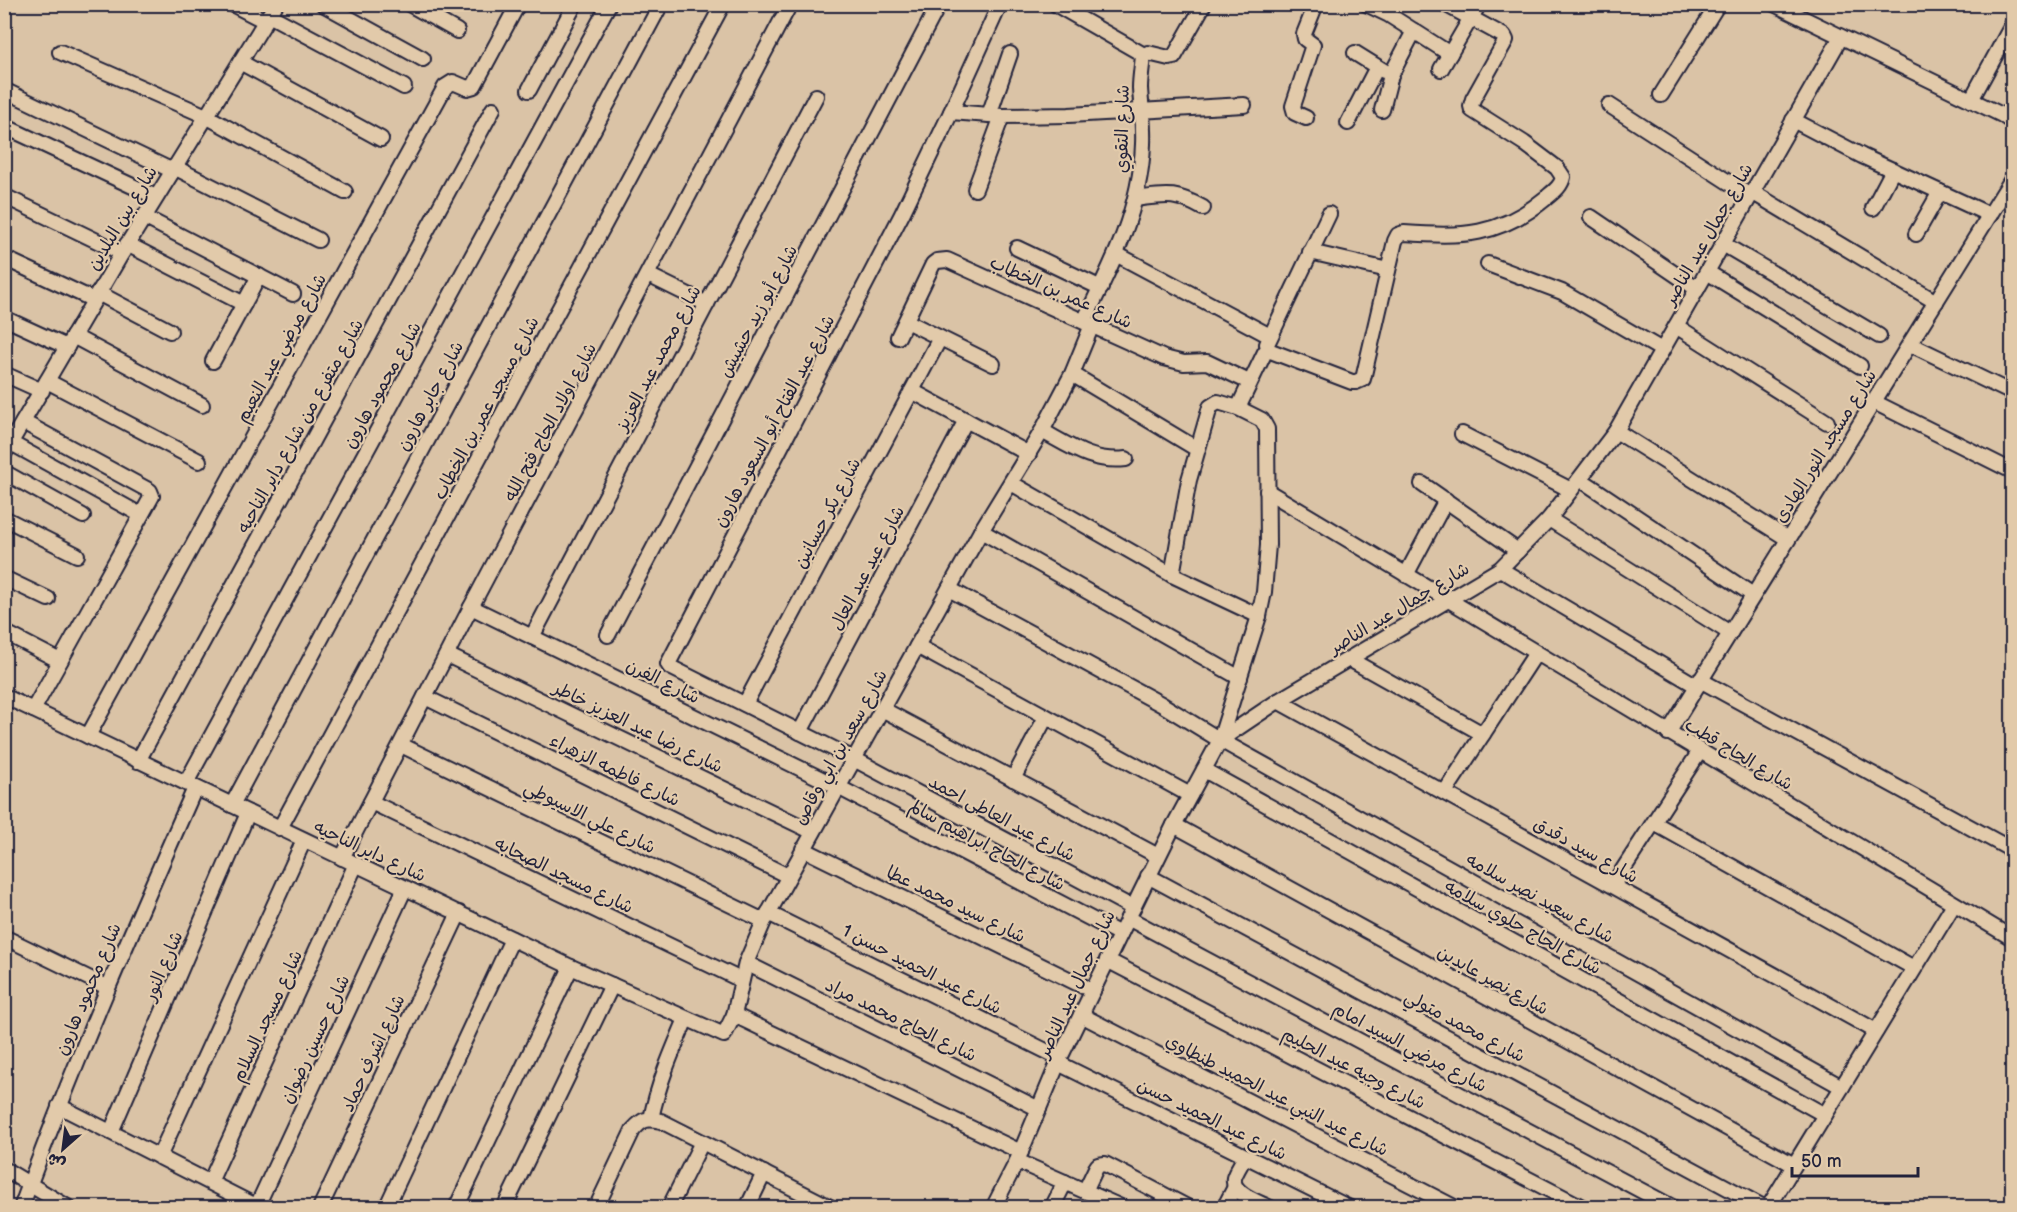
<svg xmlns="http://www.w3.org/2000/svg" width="2017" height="1212" font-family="'Balsamiq Sans','Playpen Sans Arabic',sans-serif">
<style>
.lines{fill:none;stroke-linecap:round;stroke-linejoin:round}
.minor-casing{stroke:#22223b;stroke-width:18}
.minor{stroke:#e2caaa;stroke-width:14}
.labels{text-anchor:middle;stroke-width:4.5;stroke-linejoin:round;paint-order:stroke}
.street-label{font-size:18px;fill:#22223b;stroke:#e2caaa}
</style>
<rect width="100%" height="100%" fill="#dac3a6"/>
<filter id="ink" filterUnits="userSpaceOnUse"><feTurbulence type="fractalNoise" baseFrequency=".0167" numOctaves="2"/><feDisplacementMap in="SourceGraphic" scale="12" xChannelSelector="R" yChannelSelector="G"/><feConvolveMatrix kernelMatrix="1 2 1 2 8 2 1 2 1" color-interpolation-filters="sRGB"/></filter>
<g filter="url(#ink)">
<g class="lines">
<defs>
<g id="minor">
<path d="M232 4 265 21"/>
<path d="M323 4 423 59"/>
<path d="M409 4 457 31"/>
<path d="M1000 4 951 112 902 214 668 664 670 667 854 759 1133 908"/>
<path d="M1055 4 1144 55"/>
<path d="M1366 4 1389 15 1450 54"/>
<path d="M1774 4 2002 115 2012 122"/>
<path d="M269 15 404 87"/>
<path d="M60 52 206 116 345 192"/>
<path d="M1355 53 1384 71"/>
<path d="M240 62 381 139"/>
<path d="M1441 69 1479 4"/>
<path d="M4 90 173 171"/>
<path d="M529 90 575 4"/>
<path d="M1661 95 1718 4"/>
<path d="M1971 100 2012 25"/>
<path d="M1609 105 1750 196"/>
<path d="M1382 110 1391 75 1414 31"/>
<path d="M951 112 1002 116 1069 115 1244 105"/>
<path d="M989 115 1010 54"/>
<path d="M1306 118 1295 113 1293 106 1313 45 1305 39 1304 34 1316 4"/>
<path d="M1793 120 1862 156 1990 215"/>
<path d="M1348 123 1377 67"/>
<path d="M4 126 156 197"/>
<path d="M174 167 318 240"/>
<path d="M975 189 1002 116"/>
<path d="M1752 192 1936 302"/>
<path d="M4 196 122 253"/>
<path d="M1135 199C1167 195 1174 192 1203 208"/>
<path d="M1873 208 1893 170"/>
<path d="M144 217 293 294"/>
<path d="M1591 217 1697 289"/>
<path d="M1916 234 1940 192"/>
<path d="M127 244 244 304"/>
<path d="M1723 244 1879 336"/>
<path d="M1017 248 1101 288"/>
<path d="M1310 252 1388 270"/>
<path d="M1116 254 1270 336"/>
<path d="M4 258 94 300"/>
<path d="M1488 264 1562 292 1662 350"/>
<path d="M1707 272 1860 366"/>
<path d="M648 275 707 304"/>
<path d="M98 293 170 331"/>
<path d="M4 318 67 347"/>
<path d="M906 321 993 364"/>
<path d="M1084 321C1112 265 1141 207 1143 144 1144 125 1141 107 1140 88 1140 78 1142 67 1143 56L1148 53 1169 58 1174 57 1204 4"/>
<path d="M1676 326 1827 422"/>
<path d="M73 336 202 405"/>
<path d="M898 337 933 264 937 261 947 260 1164 358 1184 363 1207 362 1249 382"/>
<path d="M1267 344 1329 214"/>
<path d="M1910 344 2012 393"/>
<path d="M213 361 259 276"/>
<path d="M4 374 42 391"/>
<path d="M1072 374 1197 449"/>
<path d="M47 381 199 461"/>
<path d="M912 391 1029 454"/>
<path d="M1874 402 2012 471"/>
<path d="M1238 408 1265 352 1268 350 1352 382H1356L1363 379 1395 241 1398 235 1404 233C1462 237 1499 237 1546 198 1553 192 1561 187 1563 177L1557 168 1524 143 1472 110 1471 106 1473 99 1506 40 1504 36 1445 4"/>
<path d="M23 422 150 491 152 496 33 710"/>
<path d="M1042 431C1070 446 1092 463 1126 459"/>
<path d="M1616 431 1788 539"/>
<path d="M1462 434 1571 490"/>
<path d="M11 443 141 515"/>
<path d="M4 454 122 253 276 4"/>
<path d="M4 472 83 516"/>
<path d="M1580 479 1753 595"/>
<path d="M1011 483 1172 575 1259 616"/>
<path d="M1422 484 1518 551"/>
<path d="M1267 491 2012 938"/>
<path d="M4 518 77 555"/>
<path d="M1549 519 1730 633"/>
<path d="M981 531 1240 678"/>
<path d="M1500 569 1697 686"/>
<path d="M1172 575 1189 480 1210 407 1218 402 1238 408 1262 420 1267 429 1268 545 1264 592 1259 616 1220 740"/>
<path d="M1406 575 1446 500"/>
<path d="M4 578 48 599"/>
<path d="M949 589 1161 704 1220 740 1842 1087"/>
<path d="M471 607 838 787 1120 934"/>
<path d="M4 632 60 661"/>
<path d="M608 635 939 4"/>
<path d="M532 637 816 96"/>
<path d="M917 646 1190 795"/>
<path d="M447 655 813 832"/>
<path d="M1349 659 1483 734"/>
<path d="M1700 680 2012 850"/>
<path d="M4 696 571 967 724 1035 734 1015 746 963 764 921 981 531 1042 431 1072 374 1092 325"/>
<path d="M425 697 788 876"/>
<path d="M1278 701 1876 1031"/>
<path d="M745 704 940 338"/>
<path d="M882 709 1158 856"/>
<path d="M800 732 966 420"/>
<path d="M1668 733 2012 179"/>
<path d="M88 736 445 87 453 82 467 88 474 86 518 4"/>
<path d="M401 745 764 921"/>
<path d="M138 761 493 109"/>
<path d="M1204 770 1825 1115"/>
<path d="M1013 779 1046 717"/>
<path d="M186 783 609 4"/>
<path d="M1445 792 1536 653"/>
<path d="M371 802 741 980"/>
<path d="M232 805 661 4"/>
<path d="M1654 823 1914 968"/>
<path d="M1174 825 1794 1165"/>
<path d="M280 828 723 4"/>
<path d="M803 849 1093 991"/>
<path d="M342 858 471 607 790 4"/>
<path d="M1148 876 1765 1208"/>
<path d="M1613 885 1700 751"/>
<path d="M768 913 1060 1058"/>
<path d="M1128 918 1674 1208"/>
<path d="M4 937 107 987"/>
<path d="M1107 960 1584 1208"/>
<path d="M746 963 1039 1109"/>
<path d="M734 1015 1021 1152"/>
<path d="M1081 1015 1456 1208"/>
<path d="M1058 1063 1350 1208"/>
<path d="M59 1106 260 1208"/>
<path d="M651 1119C658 1084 672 1052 686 1019"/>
<path d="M111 1132 248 813"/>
<path d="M1245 1156C1242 1163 1236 1171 1234 1178 1231 1194 1259 1202 1270 1208"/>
<path d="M159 1157 304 840"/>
<path d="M1017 1161 1123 1208"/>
<path d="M4 1169 69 1208"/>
<path d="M210 1182 356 864"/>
<path d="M1085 1191 1096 1168 1098 1165 1105 1164 1189 1208"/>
<path d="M257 1206 405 888"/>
<path d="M21 1208C73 1065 134 926 195 788"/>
<path d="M320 1208 459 913"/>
<path d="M386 1208 512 939"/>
<path d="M456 1208 571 967"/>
<path d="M504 1208 612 985"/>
<path d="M596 1208 633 1130C643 1119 645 1118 661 1121L832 1208"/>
<path d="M669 1208 702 1142"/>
<path d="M747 1208 764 1173"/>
<path d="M993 1208 1017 1161 1060 1058 1133 908 1174 825 1220 740 1278 701 1500 569 1549 519 1616 431 1841 37"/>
<path d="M1052 1208 1065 1182"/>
<path d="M1224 1208 1235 1187"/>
<path d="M1768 1208 1954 904"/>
</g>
</defs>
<use href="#minor" class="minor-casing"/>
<use href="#minor" class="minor"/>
</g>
</g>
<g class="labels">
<g class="street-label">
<text transform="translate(1122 129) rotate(-89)" y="6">شارع التقوي</text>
<text transform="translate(122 218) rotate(-59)" y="6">شارع بين البلدين</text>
<text transform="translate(1708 234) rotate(-60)" y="6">شارع جمال عبد الناصر</text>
<text transform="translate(1061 292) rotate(24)" y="6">شارع عمر بن الخطاب</text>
<text transform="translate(758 311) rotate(-62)" y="6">شارع أبو زيد حشيش</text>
<text transform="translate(281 348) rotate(-61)" y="6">شارع مرضي عبد النعيم</text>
<text transform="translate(658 358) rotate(-62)" y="6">شارع محمد عبد العزيز</text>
<text transform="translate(382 385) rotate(-61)" y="6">شارع محمود هارون</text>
<text transform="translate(430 396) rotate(-62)" y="6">شارع جابر هارون</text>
<text transform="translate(486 408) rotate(-62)" y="6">شارع مسجد عمر بن الخطاب</text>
<text transform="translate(774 421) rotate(-62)" y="6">شارع عبد الفتاح أبو السعود هارون</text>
<text transform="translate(550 422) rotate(-62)" y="6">شارع اولاد الحاج فتح الله</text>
<text transform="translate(300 426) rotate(-61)" y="6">شارع متفرع من شارع داير الناحيه</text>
<text transform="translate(1825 446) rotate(-58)" y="6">شارع مسجد النور الهادى</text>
<text transform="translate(827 513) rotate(-62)" y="6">شارع بكر حسانين</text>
<text transform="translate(867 568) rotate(-62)" y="6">شارع عيد عبد العال</text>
<text transform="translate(1399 608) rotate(-31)" y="6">شارع جمال عبد الناصر</text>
<text transform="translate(663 681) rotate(26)" y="6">شارع الفرن</text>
<text transform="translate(638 727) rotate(26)" y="6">شارع رضا عبد العزيز خاطر</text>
<text transform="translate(840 747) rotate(-61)" y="6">شارع سعد بن ابي وقاص</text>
<text transform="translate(1739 754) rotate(31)" y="6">شارع الحاج قطب</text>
<text transform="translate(615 770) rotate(26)" y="6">شارع فاطمه الزهراء</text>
<text transform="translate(590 817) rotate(26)" y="6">شارع علي الاسيوطي</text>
<text transform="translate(1002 818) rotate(28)" y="6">شارع عبد العاطى احمد</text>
<text transform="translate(987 845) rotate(28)" y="6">شارع الحاج ابراهيم سالم</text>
<text transform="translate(1586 850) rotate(29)" y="6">شارع سيد دقدق</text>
<text transform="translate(370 851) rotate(25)" y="6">شارع داير الناحيه</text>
<text transform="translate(564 875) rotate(26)" y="6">شارع مسجد الصحابه</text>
<text transform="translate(1540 898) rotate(29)" y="6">شارع سعيد نصر سلامه</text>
<text transform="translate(956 904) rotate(26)" y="6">شارع سيد محمد عطا</text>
<text transform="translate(1523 927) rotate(29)" y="6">شارع الحاج حلوي سلامه</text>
<text transform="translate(163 966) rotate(-67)" y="6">شارع النور</text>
<text transform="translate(922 969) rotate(27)" y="6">شارع عبد الحميد حسن 1</text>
<text transform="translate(1493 980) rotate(29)" y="6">شارع نصر عابدين</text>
<text transform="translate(1076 984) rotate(-65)" y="6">شارع جمال عبد الناصر</text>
<text transform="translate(88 989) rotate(-67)" y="6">شارع محمود هارون</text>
<text transform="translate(267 1016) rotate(-65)" y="6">شارع مسجد السلام</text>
<text transform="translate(901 1020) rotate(26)" y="6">شارع الحاج محمد مراد</text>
<text transform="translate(1465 1026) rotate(28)" y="6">شارع محمد متولي</text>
<text transform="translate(315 1039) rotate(-65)" y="6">شارع حسين رضوان</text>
<text transform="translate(1410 1047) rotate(28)" y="6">شارع مرضي السيد امام</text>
<text transform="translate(373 1053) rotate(-65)" y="6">شارع اشرف حماد</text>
<text transform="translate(1354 1068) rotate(27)" y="6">شارع وجيه عبد الحليم</text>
<text transform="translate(1277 1095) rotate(27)" y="6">شارع عبد النبي عبد الحميد طنطاوي</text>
<text transform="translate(1212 1119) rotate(26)" y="6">شارع عبد الحميد حسن</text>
</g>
</g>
<rect width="2017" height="1212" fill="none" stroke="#e2caaa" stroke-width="24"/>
<rect x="12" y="12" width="1993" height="1188" fill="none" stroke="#22223b" stroke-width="2" filter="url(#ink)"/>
<g transform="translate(63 1149) rotate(208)" stroke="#e2caaa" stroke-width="4.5" paint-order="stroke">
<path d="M0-4.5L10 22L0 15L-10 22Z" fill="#22223b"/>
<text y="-9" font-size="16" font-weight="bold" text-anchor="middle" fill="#22223b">ش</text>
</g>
<path d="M1792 1167v9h126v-9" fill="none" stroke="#22223b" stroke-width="3"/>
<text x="1801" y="1167" font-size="18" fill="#22223b" stroke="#e2caaa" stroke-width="4.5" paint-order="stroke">50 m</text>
</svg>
